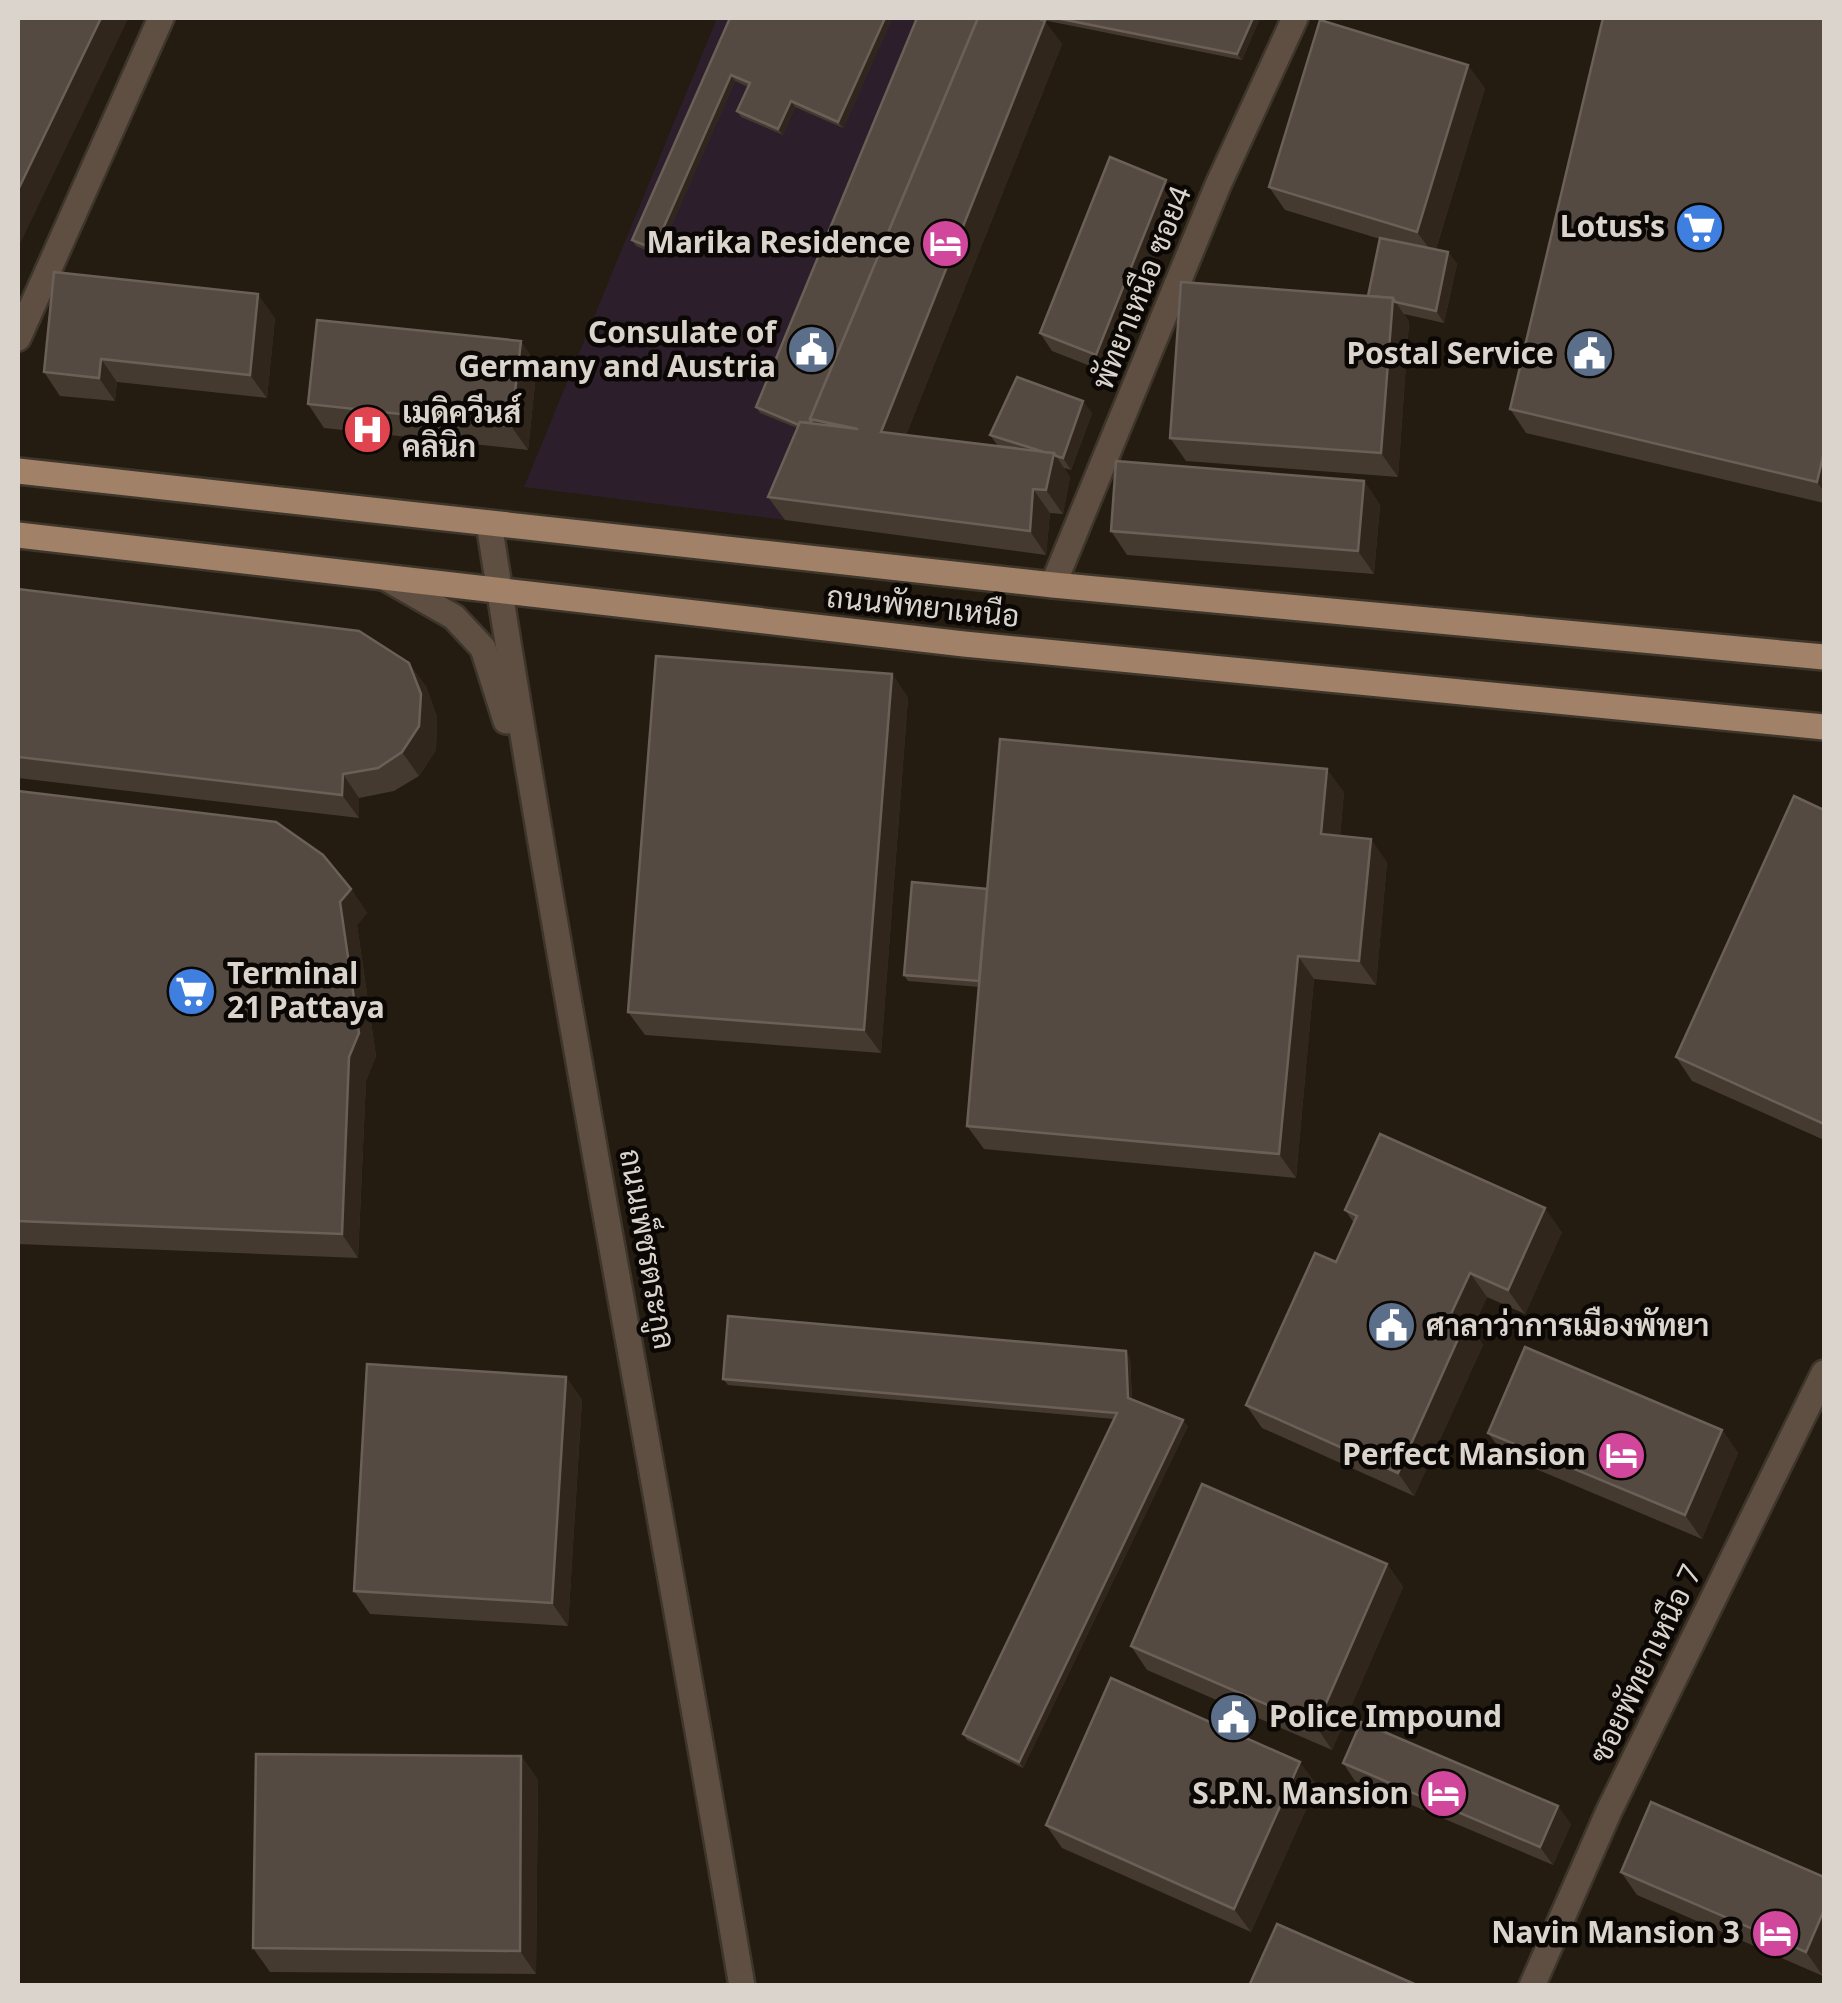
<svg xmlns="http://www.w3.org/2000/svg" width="1842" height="2003" font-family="'Noto Sans',Sarabun,sans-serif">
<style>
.commercial{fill:#2c1f2b}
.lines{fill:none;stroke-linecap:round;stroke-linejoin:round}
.minor-casing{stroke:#3e352b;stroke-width:30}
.major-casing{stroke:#3e352b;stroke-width:30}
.minor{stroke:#5f4f43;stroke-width:25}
.major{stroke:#a18167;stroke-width:25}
.wall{fill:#443a30}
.shaded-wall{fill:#31261c}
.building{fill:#554a41;stroke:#6a6057;stroke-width:2.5}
.labels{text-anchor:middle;stroke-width:9;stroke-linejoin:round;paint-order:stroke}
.poi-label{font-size:30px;font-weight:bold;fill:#dbd4cd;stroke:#0a0704;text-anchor:end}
.street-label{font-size:30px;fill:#dbd4cd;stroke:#0a0704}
</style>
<rect width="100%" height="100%" fill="#241b11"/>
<path class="commercial" d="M717 18H999L785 520 524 487Z"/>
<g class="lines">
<defs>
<g id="minor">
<path d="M18 338 161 18"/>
<path d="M489 523C565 1012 660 1498 742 1986"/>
<path d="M384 577 454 617 483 648 506 721"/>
<path d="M1053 585 1218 185 1295 18"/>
<path d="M1532 1986 1609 1811 1824 1373"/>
</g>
<g id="major">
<path d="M18 471 1053 585 1824 657"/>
<path d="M18 535 964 644 1824 727"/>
</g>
</defs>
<use href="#minor" class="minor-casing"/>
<use href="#major" class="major-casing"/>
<use href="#minor" class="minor"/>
<use href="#major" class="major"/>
</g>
<g class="wall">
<path d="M730 18H892L843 128 795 107 783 135 741 117 737 111 748 87 735 81 658 255 636 246 632 240Z"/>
<path d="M917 18H1260L1242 60 1043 20 1062 44 906 435 998 446 990 435 1092 413 1071 470 1064 468 1070 477 1063 514 1050 513 1046 555 785 520 768 497 797 428 760 413 756 407Z"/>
<path d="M1824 18V503L1526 433 1510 409Z"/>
<path d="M1485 88 1436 249 1448 252 1457 264 1444 323 1404 314 1409 322 1398 477 1186 461 1170 438 1368 296 1380 239 1285 210 1269 187Z"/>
<path d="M1178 197 1108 373 1052 351 1040 333Z"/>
<path d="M275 318 267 398 117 382 115 401 60 396 44 372Z"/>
<path d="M537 365 528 450 324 428 308 404Z"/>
<path d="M1364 481 1380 505 1374 574 1127 555 1111 531Z"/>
<path d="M18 589 426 686 437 717 436 750 419 776 394 791 359 798V818L18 778Z"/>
<path d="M892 674 908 698 881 1053 645 1035 628 1012Z"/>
<path d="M18 791 351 889 367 913 357 925 376 1056 366 1081 358 1258 18 1244Z"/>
<path d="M1344 792 1340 836 1387 862 1376 985 1314 979 1296 1178 984 1149 967 1126 979 987 908 981 904 975 987 889Z"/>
<path d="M1824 810V1140L1692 1081 1676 1057Z"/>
<path d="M1345 1210 1562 1232 1525 1314 1487 1297 1472 1329 1483 1345 1414 1496 1262 1428 1246 1405 1336 1262 1354 1223Z"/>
<path d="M1130 1357 1132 1399 1188 1426 1023 1768 967 1740 963 1734 1114 1419 728 1385 723 1379Z"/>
<path d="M566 1377 582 1400 568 1626 370 1614 354 1591Z"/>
<path d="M1722 1430 1738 1453 1702 1539 1505 1456 1488 1433Z"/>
<path d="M1387 1564 1403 1587 1332 1750 1147 1670 1131 1646Z"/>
<path d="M521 1756 538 1780 536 1974 270 1972 253 1948Z"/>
<path d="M1343 1763 1571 1824 1553 1865 1355 1781Z"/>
<path d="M1317 1785 1251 1932 1062 1848 1046 1825Z"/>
<path d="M1621 1872 1824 1877 1823 1976 1637 1895Z"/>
</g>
<g class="shaded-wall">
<path d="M101 18H127L128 19 18 248V190Z"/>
<path d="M885 18H892L843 128 838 122Z"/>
<path d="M1253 18H1260L1242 60 1237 54Z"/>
<path d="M1045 21 1062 44 898 455 881 432Z"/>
<path d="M1468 65 1485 88 1434 255 1417 232Z"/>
<path d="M731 75 735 81 658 255 654 249Z"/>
<path d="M791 101 795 107 783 135 778 129Z"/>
<path d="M1166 180 1178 197 1108 373 1096 355Z"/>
<path d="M1448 252 1457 264 1444 323 1436 311Z"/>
<path d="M258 294 275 318 267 398 250 375Z"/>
<path d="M1393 298 1409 322 1398 477 1381 453Z"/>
<path d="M521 341 537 365 528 450 511 426Z"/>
<path d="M101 359 117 382 115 401 99 378Z"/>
<path d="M1083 401 1092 413 1071 470 1063 458Z"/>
<path d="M1824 452V492L1817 482Z"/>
<path d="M1054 453 1070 477 1063 514 1046 490Z"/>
<path d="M1364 481 1380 505 1374 574 1358 551Z"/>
<path d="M1033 489 1050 513 1046 555 1030 531Z"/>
<path d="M409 663 426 686 437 717 436 750 419 776 402 752Z"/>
<path d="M892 674 908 698 881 1053 864 1030Z"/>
<path d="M1327 769 1344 792 1338 858 1321 834Z"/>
<path d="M343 774 359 798V818L342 795Z"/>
<path d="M1371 839 1387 862 1376 985 1359 961Z"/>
<path d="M351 889 367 913 357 925 376 1056 366 1081 358 1258 342 1234 340 902Z"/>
<path d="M1298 956 1314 979 1296 1178 1279 1154Z"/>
<path d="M1545 1208 1562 1232 1525 1314 1508 1290Z"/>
<path d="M1470 1273 1487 1297 1472 1329 1483 1345 1414 1496 1398 1473 1451 1314Z"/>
<path d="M1126 1351 1130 1357 1132 1404 1128 1398Z"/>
<path d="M566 1377 582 1400 568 1626 552 1603Z"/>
<path d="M1183 1420 1188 1426 1023 1768 1019 1762Z"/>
<path d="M1722 1430 1738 1453 1702 1539 1685 1515Z"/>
<path d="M1387 1564 1403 1587 1332 1750 1316 1726Z"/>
<path d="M521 1756 538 1780 536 1974 520 1951Z"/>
<path d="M1300 1762 1317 1785 1251 1932 1234 1909Z"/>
<path d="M1558 1806 1571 1824 1553 1865 1540 1847Z"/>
<path d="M1824 1910V1971L1823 1976 1806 1952Z"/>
</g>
<g class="building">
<path d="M18 18H101L18 190Z"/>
<path d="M730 18H885L838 122 791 101 778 129 737 111 750 83 731 75 654 249 632 240Z"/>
<path d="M917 18H978L810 419 812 423 800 422 799 425 756 407Z"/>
<path d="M978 18H1037L1045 21 881 432 1054 453 1046 490 1033 489 1030 531 768 497 800 422 858 429 810 419Z"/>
<path d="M1056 18H1253L1237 54Z"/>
<path d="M1603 18H1824V452L1817 482 1510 409Z"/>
<path d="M1320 20 1468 65 1417 232 1269 187Z"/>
<path d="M1110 157 1166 180 1096 355 1040 333Z"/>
<path d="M1380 238 1448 252 1436 311 1395 302 1393 298 1368 296Z"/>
<path d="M54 272 258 294 250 375 101 359 99 378 44 372Z"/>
<path d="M1181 282 1393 298 1381 453 1170 438Z"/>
<path d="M317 320 521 341 511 426 308 404Z"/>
<path d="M1017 377 1083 401 1063 458 1056 456 1054 453 1044 452 990 435Z"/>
<path d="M1116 461 1364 481 1358 551 1111 531Z"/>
<path d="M18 589 359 631 409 663 421 694 419 726 402 752 378 768 343 774 342 795 18 757Z"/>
<path d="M656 656 892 674 864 1030 628 1012Z"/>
<path d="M1000 739 1327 769 1321 834 1371 839 1359 961 1298 956 1279 1154 967 1126Z"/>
<path d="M18 791 276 822 323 855 351 889 340 902 359 1033 349 1057 342 1234 18 1221Z"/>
<path d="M1794 796 1824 810V1124L1676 1057Z"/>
<path d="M912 882 987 889 979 981 904 975Z"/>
<path d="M1380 1134 1545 1208 1508 1290 1470 1273 1451 1314 1466 1321 1398 1473 1246 1405 1315 1253 1336 1262 1357 1216 1345 1210Z"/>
<path d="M728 1316 1126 1351 1128 1398 1183 1420 1019 1762 963 1734 1117 1413 723 1379Z"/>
<path d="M1525 1347 1722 1430 1685 1515 1488 1433Z"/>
<path d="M367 1364 566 1377 552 1603 354 1591Z"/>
<path d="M1202 1484 1387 1564 1316 1726 1131 1646Z"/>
<path d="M1111 1678 1300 1762 1234 1909 1046 1825Z"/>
<path d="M1361 1722 1558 1806 1540 1847 1343 1763Z"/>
<path d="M256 1754 521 1756 520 1951 253 1948Z"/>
<path d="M1651 1802 1824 1877V1910L1806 1952 1621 1872Z"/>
<path d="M1277 1924 1419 1986H1249Z"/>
</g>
<defs>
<symbol id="supermarket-disc" viewBox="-11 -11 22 22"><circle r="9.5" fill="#3f7fe0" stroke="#0a0704"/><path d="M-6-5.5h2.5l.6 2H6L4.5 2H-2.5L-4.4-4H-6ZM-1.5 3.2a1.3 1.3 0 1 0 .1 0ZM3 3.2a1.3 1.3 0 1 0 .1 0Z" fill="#fff"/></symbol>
<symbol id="hotel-disc" viewBox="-11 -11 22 22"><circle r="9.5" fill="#d1479c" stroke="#0a0704"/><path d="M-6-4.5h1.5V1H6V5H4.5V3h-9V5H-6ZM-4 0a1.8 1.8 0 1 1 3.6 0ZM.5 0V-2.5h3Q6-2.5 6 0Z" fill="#fff"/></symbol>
<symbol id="civic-disc" viewBox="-11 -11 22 22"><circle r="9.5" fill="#5c6f8a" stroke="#0a0704"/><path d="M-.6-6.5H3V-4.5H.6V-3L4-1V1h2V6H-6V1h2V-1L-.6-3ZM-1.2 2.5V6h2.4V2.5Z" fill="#fff"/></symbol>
<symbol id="hospital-disc" viewBox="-11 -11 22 22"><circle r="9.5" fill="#e0444e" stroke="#0a0704"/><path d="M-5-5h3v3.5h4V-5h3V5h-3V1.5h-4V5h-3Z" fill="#fff"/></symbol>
</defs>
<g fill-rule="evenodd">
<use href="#supermarket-disc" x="1672" y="200" width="55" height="55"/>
<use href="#hotel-disc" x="918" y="216" width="55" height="55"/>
<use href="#civic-disc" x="784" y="322" width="55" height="55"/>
<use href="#civic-disc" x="1562" y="326" width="55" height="55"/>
<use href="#hospital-disc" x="340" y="402" width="55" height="55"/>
<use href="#supermarket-disc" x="164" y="964" width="55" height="55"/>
<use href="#civic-disc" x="1364" y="1298" width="55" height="55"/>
<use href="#hotel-disc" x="1594" y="1428" width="55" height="55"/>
<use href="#civic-disc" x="1206" y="1690" width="55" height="55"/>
<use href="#hotel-disc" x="1416" y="1766" width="55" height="55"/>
<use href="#hotel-disc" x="1748" y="1906" width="55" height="55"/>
</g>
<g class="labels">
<g class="poi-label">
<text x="1665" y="237">Lotus's</text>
<text x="911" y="253">Marika Residence</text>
<text x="776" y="343">Consulate of<tspan x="776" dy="34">Germany and Austria</tspan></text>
<text x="1554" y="364">Postal Service</text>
<text x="402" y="423" text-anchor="start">เมดิควีนส์<tspan x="402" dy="34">คลินิก</tspan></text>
<text x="227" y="984" text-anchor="start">Terminal<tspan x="227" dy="34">21 Pattaya</tspan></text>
<text x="1426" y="1336" text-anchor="start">ศาลาว่าการเมืองพัทยา</text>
<text x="1586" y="1465">Perfect Mansion</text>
<text x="1269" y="1727" text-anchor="start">Police Impound</text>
<text x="1409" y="1804">S.P.N. Mansion</text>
<text x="1740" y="1943">Navin Mansion 3</text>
</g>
<g class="street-label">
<text transform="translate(1142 288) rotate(-68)" y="10">พัทยาเหนือ ซอย4</text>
<text transform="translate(923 607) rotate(6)" y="10">ถนนพัทยาเหนือ</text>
<text transform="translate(647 1249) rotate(80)" y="10">ถนนเพ็ชรตระกูล</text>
<text transform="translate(1646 1664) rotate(-64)" y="10">ซอยพัทยาเหนือ 7</text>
</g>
</g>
<rect width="1842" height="2003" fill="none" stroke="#dbd4cd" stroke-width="40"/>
</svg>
